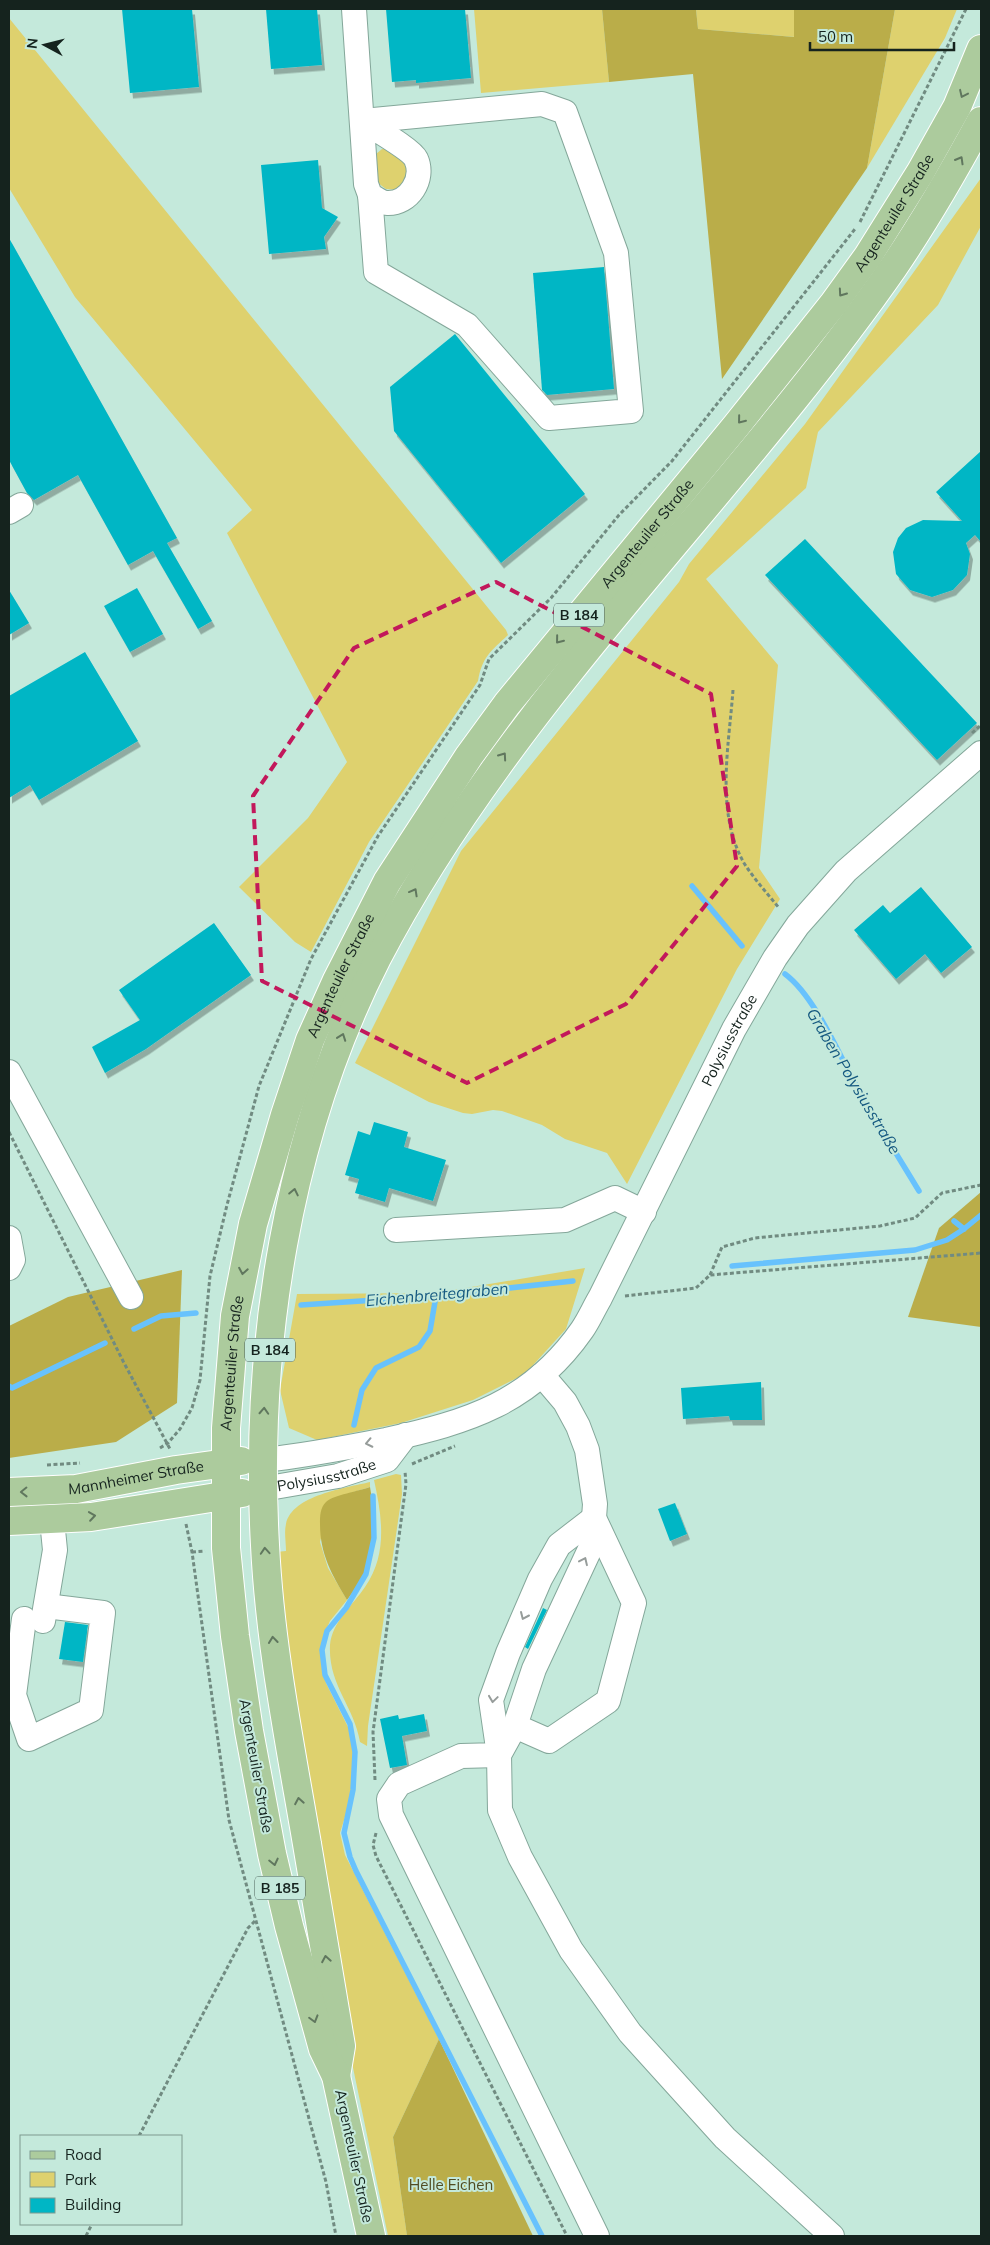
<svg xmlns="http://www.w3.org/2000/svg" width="990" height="2245" font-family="Mulish,sans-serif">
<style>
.green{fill:#ded16e}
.forest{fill:#baad49}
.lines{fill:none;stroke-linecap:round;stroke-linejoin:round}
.stream{stroke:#68c2fd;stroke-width:5.5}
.building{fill:#00b6c5;filter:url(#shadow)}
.minor-casing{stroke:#84a79a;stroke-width:26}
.major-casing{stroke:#fff;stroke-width:30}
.path{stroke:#718b81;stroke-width:3;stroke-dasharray:4 2.5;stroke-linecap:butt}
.minor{stroke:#fff;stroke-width:24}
.major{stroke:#accb9d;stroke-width:28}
.oneway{stroke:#60775e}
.oneway2{stroke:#969c9a}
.marked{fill:none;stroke:#c2185b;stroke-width:4;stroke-dasharray:10 6;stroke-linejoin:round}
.labels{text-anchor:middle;stroke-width:4;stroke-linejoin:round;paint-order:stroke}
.shield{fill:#c4e9db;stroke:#4a5e57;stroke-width:1}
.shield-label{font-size:14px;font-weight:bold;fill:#15231e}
.street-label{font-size:15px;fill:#15231e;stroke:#c4e9db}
.park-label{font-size:15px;fill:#514c22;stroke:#c4e9db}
.water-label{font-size:16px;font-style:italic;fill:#155980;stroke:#c4e9db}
</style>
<defs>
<filter id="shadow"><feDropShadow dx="3" dy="5.5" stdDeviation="0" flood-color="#0004"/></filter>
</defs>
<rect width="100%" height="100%" fill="#c4e9db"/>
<g class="green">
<path d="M474 9H602L609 82 481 93Z"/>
<path d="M696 9H794L795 37 698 29Z"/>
<path d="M895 9H957L945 38 867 168Z"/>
<path d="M9 18 506 630 508 635C491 651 482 657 478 681L369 842 311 952 295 942 239 887 308 818 347 762 227 533 252 510 75 297 9 188Z"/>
<path d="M382 149H391L403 160 409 174 405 185 398 190 386 189 378 183 376 154Z"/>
<path d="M981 178V226L938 305 818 432 806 488 706 579 778 665 759 868 780 899 737 969 627 1184 607 1153 565 1139 542 1125 502 1111 493 1110 472 1114 463 1113 429 1102 355 1063 461 851 679 582 689 564 805 424Z"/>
<path d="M585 1268 566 1329 525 1374 473 1400 401 1423 317 1440 289 1428 280 1390 297 1294 436 1293Z"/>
<path d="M396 1474 401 1475 402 1494 368 1726 367 1746 360 1742C354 1706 328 1685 330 1645 332 1622 353 1605 365 1587 388 1554 382 1516 374 1480Z"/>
<path d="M370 1482V1487L331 1499 320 1542 328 1568 347 1600 330 1621 323 1637 322 1664 326 1683 349 1729 354 1757 352 1794 340 1833 345 1855 439 2039 393 2137 407 2236H388L351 2058 294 1706 276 1552 286 1551C286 1542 284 1532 286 1524 292 1495 346 1488 370 1482Z"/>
</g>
<g class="forest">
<path d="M602 9H696L698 29 794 37V9H895L867 168 722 379 693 74 609 82Z"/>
<path d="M981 1192V1327L908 1317 939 1228Z"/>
<path d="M182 1270 177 1403 116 1442 9 1458V1326L68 1297Z"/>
<path d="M370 1487C375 1515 379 1549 365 1575 360 1583 353 1592 347 1600 332 1575 320 1554 320 1524 320 1516 320 1508 326 1502 333 1495 360 1491 370 1487Z"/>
<path d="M439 2039 533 2236H407L393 2137Z"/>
</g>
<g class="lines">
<g class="stream">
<path d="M692 886 742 946"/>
<path d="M785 974C816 997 841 1059 860 1093 879 1126 899 1158 919 1191"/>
<path d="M954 1221 964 1229"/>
<path d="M732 1266 915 1250 947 1240 964 1229 981 1215"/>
<path d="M301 1305 436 1296 573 1281"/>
<path d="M134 1329 161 1316 196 1313"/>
<path d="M9 1386 12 1388 105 1343"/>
<path d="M354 1425 362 1390 376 1368 419 1347 430 1331 436 1296"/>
<path d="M373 1496 374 1538 366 1574 346 1608 327 1631 322 1650 325 1675 350 1724 355 1752 353 1790 344 1833 350 1857 356 1871 542 2236"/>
</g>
</g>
<g class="building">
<path d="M122 9H192L199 87 130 93Z"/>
<path d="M266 9H317L322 65 271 69Z"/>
<path d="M386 9H465L471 78 416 83V80L392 82Z"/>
<path d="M318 160 322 208 338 217 324 237 326 249 269 254 261 165Z"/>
<path d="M9 238 177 538 167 543 212 621 198 629 153 551 128 565 78 475 34 500 27 493 9 460Z"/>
<path d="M604 267 614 389 547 395 542 390 533 273Z"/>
<path d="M455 334 585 494 501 563 394 431 390 387Z"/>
<path d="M981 451V542L975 535 966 543 970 554 967 575 953 590 932 597 910 590 896 574 893 552 898 538 906 528 923 520 962 521 936 492Z"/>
<path d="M805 539 977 723 937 760 765 575Z"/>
<path d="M137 588 163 634 130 652 104 606Z"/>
<path d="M9 590 29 623 9 635Z"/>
<path d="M85 652 138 741 39 800 30 785 9 798V696Z"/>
<path d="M921 887 972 947 941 973 925 954 896 979 854 930 883 905 890 913Z"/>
<path d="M214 923 251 975 146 1049 105 1073 92 1047 140 1020 119 990Z"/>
<path d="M374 1122 408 1132 404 1147 446 1160 433 1201 389 1188 385 1202 355 1193 359 1179 345 1175 358 1131 370 1135Z"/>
<path d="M761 1382 762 1420H730L729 1416 683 1419 681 1388Z"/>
<path d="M675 1503 687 1534 670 1541 658 1509Z"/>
<path d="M543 1608 547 1610 528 1649 525 1647Z"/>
<path d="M65 1622 88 1625 83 1662 59 1659Z"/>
<path d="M424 1714 427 1731 402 1736 407 1765 390 1768 380 1719 398 1715 399 1719Z"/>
</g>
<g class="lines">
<defs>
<g id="minor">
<path d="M354 9 366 184 370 195C375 198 382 203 387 203 409 204 425 179 416 159 411 149 373 128 363 121"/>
<path d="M363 121 542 104 565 112 616 253 631 411 549 418 467 325 376 272 370 195"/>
<path d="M9 512 21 505"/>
<path d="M9 1072 131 1297"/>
<path d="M396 1230 565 1220 615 1198 644 1212"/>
<path d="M9 1238 13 1260 9 1268"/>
<path d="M542 1375 565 1402 578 1426 587 1450 595 1504 594 1518 590 1549 534 1669 515 1726 499 1755 500 1810 520 1857 571 1950 630 2033 725 2138 832 2236"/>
<path id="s1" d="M263 1460C304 1456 345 1448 386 1440 468 1422 531 1403 582 1330 589 1320 594 1308 600 1298L734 1029 775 958 798 925 846 871 981 753"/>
<path id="s2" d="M263 1489 338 1476 387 1460 406 1435"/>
<path d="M594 1518 559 1545 540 1579 508 1653 491 1700 499 1755 461 1756 399 1784 389 1799 391 1815 597 2236"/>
<path d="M24 1619 14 1695 29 1739 91 1710 103 1613 46 1606"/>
<path d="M43 1621 55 1550 52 1520"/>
<path d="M515 1726 549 1741 608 1701 634 1603 594 1518"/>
</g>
<g id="major">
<path id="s3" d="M9 1492 76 1489 176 1470 241 1461"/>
<path d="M9 1521 91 1517 242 1493"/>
<path d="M336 2076 341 2046C329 1978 318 1911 307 1844 290 1744 270 1646 265 1545 254 1348 287 1135 377 958 430 856 497 762 569 672 676 537 794 410 893 268 925 221 954 171 981 121"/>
<path id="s4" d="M371 2236 336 2076 323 2049 289 1926 272 1854 249 1731 235 1636 226 1548V1428L235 1316 253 1224 285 1115 310 1040 337 980 387 882 469 756 507 704 736 426 834 303 868 256 920 173 957 107 981 49"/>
</g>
</defs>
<use href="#minor" class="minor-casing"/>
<use href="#major" class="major-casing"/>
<g class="path">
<path d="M860 222 966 9"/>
<path d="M733 690C729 746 715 812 744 863 754 879 767 893 779 908"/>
<path d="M972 733 981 725"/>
<path d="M9 1132 123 1361 170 1449"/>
<path d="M710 1275 722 1247 755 1238 880 1226 915 1218 942 1193 981 1185"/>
<path d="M625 1296 696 1288 710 1275 981 1253"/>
<path d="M160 1448 168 1443 180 1429 192 1408 200 1380 210 1276 227 1205 259 1086 311 959 378 836 480 685 489 659 551 598 619 515 672 461 855 229"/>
<path d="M412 1464 455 1446"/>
<path d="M47 1465 80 1463"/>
<path d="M186 1524 192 1552 229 1820 326 2182 336 2236"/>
<path d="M192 1552 205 1551"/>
<path d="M375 1780 373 1732 406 1484 405 1471"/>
<path d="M376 1833 373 1845 376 1856 567 2236"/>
<path d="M139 2136 248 1928 255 1921"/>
<path d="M86 2236 92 2224"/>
</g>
<use href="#minor" class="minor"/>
<use href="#major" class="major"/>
</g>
<defs><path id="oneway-chevron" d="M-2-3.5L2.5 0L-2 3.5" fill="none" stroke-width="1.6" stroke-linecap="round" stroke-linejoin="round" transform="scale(1.25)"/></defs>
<g class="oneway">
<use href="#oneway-chevron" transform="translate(963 94) rotate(115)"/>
<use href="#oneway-chevron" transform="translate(960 160) rotate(-60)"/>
<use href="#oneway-chevron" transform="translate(842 293) rotate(125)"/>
<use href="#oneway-chevron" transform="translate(741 420) rotate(129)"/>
<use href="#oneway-chevron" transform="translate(559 640) rotate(129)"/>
<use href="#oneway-chevron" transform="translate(503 756) rotate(-55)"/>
<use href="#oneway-chevron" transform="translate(414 892) rotate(-61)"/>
<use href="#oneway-chevron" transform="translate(342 1037) rotate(-70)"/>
<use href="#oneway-chevron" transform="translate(294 1192) rotate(-78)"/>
<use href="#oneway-chevron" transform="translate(243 1271) rotate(100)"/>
<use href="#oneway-chevron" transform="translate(264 1411) rotate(-87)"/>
<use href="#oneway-chevron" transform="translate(24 1492) rotate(179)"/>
<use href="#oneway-chevron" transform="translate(92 1516) rotate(-8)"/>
<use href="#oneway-chevron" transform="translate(265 1551) rotate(-94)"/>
<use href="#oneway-chevron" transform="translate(273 1640) rotate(-96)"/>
<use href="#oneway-chevron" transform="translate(299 1801) rotate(-100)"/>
<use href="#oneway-chevron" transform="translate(274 1862) rotate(77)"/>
<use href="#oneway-chevron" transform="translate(326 1959) rotate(-100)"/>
<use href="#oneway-chevron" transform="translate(314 2019) rotate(74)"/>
</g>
<g class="oneway2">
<use href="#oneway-chevron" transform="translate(369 1443) rotate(168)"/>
<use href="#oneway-chevron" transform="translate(584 1561) rotate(-65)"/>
<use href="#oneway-chevron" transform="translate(524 1616) rotate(114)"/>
<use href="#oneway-chevron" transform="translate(493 1699) rotate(98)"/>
</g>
<path class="marked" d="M496 582 711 694 737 866 626 1004 467 1083 262 981 253 796 354 648Z"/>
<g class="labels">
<g class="shield">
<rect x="554" y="603.5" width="50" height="23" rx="4"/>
<rect x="245" y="1338.5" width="50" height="23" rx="4"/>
<rect x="255" y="1876.5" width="50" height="23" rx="4"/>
</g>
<g class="shield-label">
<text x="579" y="620">B 184</text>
<text x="270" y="1355">B 184</text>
<text x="280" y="1893">B 185</text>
</g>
<g class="street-label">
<text dy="5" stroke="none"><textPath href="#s4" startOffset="2240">Argenteuiler Straße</textPath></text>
<text dy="5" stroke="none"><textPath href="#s4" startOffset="1835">Argenteuiler Straße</textPath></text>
<text dy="5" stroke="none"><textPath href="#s4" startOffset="1295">Argenteuiler Straße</textPath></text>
<text dy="5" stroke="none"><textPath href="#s1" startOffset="681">Polysiusstraße</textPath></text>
<text dy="5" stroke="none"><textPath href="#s4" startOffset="890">Argenteuiler Straße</textPath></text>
<text dy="5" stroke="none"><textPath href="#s2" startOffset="65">Polysiusstraße</textPath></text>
<text dy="5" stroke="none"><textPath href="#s3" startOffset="128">Mannheimer Straße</textPath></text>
<text transform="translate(256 1766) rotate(80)" y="5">Argenteuiler Straße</text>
<text transform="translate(354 2156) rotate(78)" y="5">Argenteuiler Straße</text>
</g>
<g class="park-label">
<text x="451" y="2190">Helle Eichen</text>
</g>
<g class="water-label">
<text transform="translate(854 1081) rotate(59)" y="6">Graben Polysiusstraße</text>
<text transform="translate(437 1294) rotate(-5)" y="6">Eichenbreitegraben</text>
</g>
</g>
<rect width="990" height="2245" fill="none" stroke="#15231e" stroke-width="20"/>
<rect x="20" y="2135" width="162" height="90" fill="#c4e9db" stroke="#7e9a8f"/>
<rect x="30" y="2151" width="25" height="8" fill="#accb9d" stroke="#7e9a8f"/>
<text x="65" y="2160" font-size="15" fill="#15231e">Road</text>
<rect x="30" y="2172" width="25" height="15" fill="#ded16e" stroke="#7e9a8f"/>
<text x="65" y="2185" font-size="15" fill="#15231e">Park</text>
<rect x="30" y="2198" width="25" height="15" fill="#00b6c5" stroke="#7e9a8f"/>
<text x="65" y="2210" font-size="15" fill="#15231e">Building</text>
<g transform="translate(45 45) rotate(277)" stroke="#c4e9db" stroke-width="4" paint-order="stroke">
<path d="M0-4L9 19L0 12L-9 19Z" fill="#15231e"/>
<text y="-8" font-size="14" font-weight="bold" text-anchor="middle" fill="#15231e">N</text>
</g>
<path d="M810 42v8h144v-8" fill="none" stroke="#15231e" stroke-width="2.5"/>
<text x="818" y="42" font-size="15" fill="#15231e" stroke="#c4e9db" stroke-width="4" paint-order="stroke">50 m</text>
</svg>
